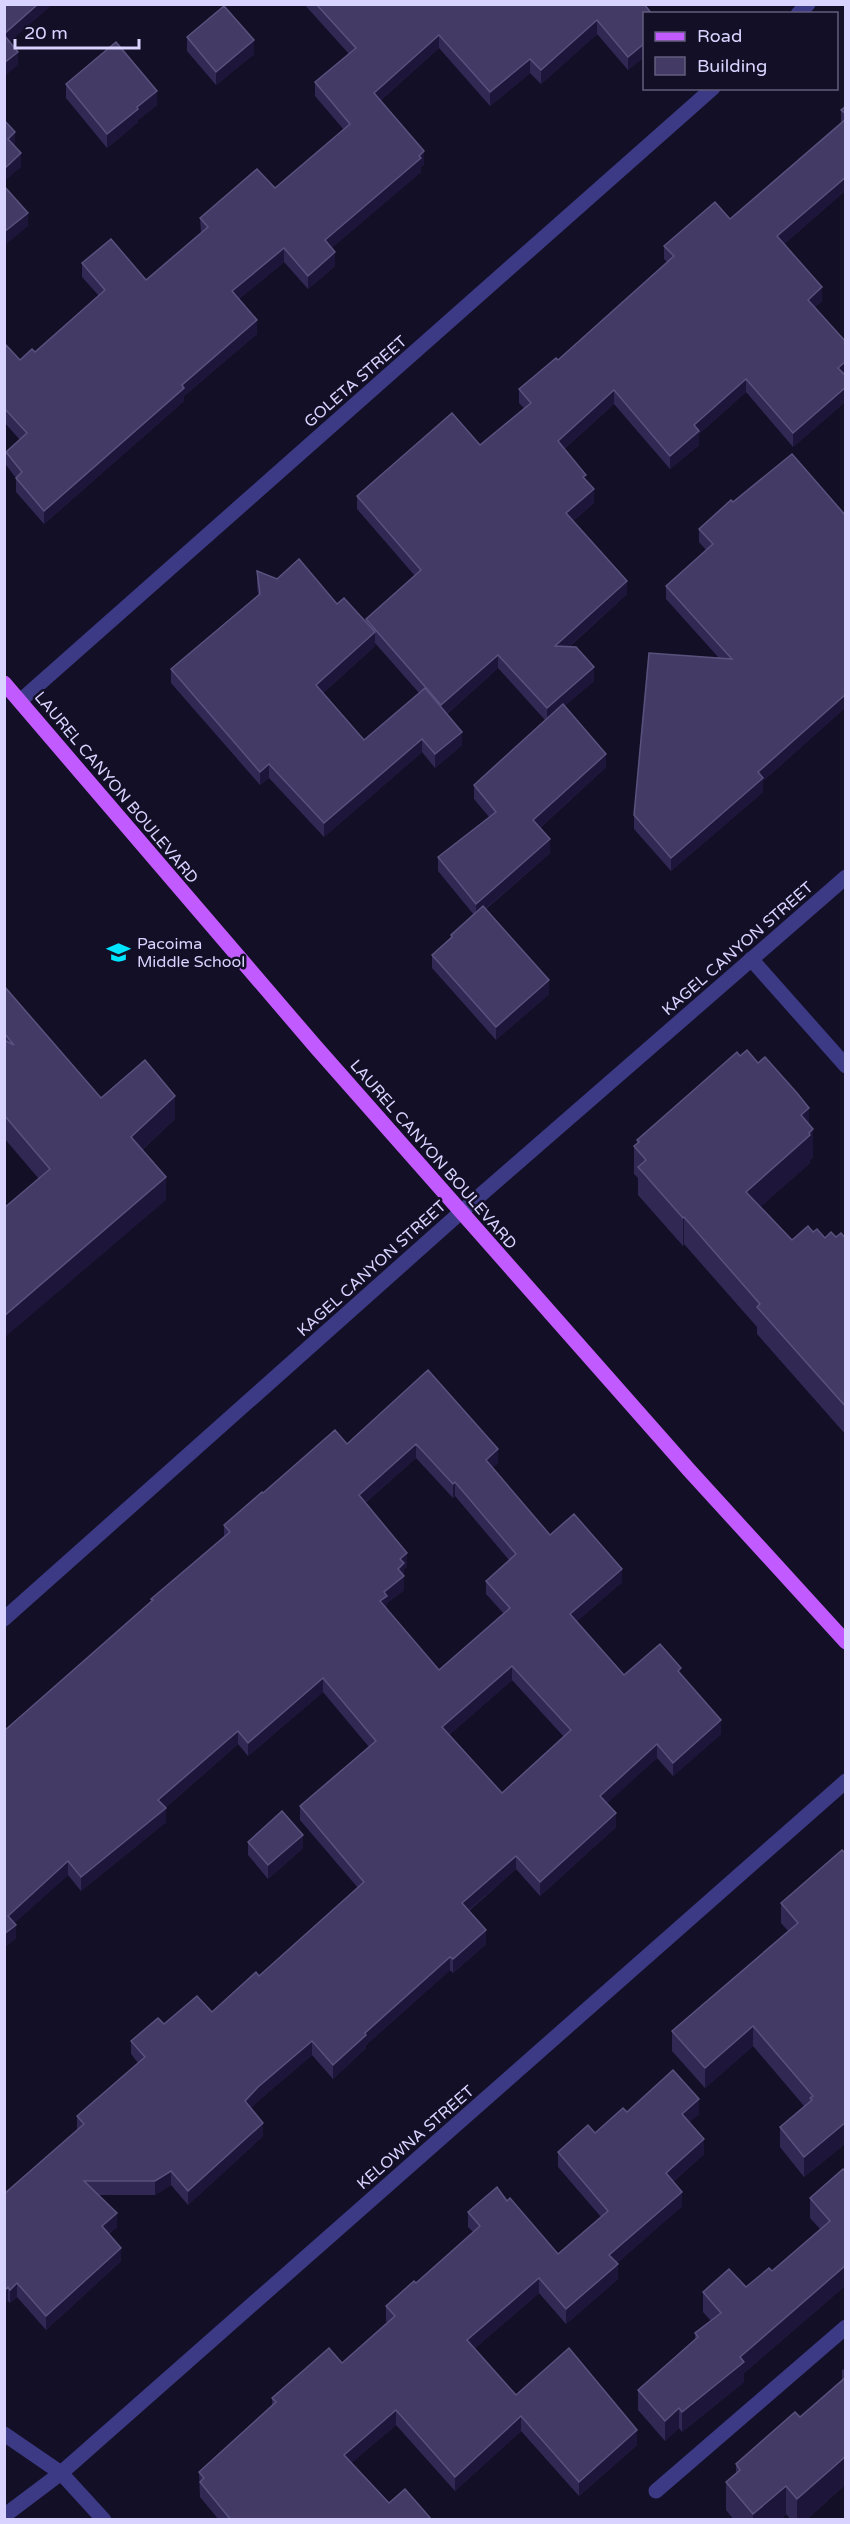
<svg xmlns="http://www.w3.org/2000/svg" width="850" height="2524" font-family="'Varela Round',sans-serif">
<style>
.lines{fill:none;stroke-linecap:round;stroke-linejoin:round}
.minor{stroke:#3d3a85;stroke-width:15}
.major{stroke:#c25bff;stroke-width:15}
.wall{fill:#312854;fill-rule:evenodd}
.shaded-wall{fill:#1d163a}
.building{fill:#433a66;stroke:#5a527e;stroke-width:1.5;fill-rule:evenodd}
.labels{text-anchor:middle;stroke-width:5;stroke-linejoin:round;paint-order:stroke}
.street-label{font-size:16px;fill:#d9d4ff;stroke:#130f26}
.poi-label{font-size:16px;fill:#d9d4ff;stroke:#130f26;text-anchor:start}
</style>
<rect width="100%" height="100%" fill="#130f26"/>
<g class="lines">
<g class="minor">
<path d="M798 14 808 4"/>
<path d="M20 701 713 88"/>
<path d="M751 959 846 1066"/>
<path d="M4 1619 461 1212 846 877"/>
<path d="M4 2434 61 2473 104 2520"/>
<path d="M656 2491 846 2327"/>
<path d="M4 2516 61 2473 846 1781"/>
</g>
<path class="major" d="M4 683 315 1046 689 1470 846 1642"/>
</g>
<g class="wall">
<path d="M304 4H645V56L628 70 597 34 541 84 530 73 490 106 439 48 381 100 424 164 421 167V172L331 248 335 266 308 289 284 262 239 299 257 334 184 396V401L44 524 16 492V478L6 465V452L20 440 4 422V343L20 360 35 352 99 296 82 277V263L146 280 201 233 200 218 275 188 344 130 315 96V82L349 54Z"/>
<path d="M187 37 254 54 216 85 187 51Z"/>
<path d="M66 84 157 105 138 120V122L107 148 66 98Z"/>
<path d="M846 106V190L784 244 822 301 815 307 846 342V401L793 447 746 392 699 434V445L670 469 614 404 564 449 586 480 594 503 573 521 627 594 569 647 594 681 564 706 606 767 540 828 550 853 486 909 549 994 496 1040 432 968V955L451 938V935L474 915 438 871V857L489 817 474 799V785L545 720 498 668 447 714 462 745 435 768 422 752 324 837 269 778 260 785 171 683V669L258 595 257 584V571L337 604 366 622V619L415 576 357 509V496L480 445 524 408 519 403V389L558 360 667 262 664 259V246L730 219 841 123V110ZM375 643 419 693 364 740 323 693 375 646Z"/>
<path d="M733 502 846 516V707L763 781V792L671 871 634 829V815L719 658 666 599V586L706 550 699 542V529Z"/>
<path d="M4 986 101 1098 175 1119 142 1150 166 1200 39 1179 4 1138Z"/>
<path d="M809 1124 813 1157 810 1160V1163L760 1207 792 1240 813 1232 825 1238 836 1237 846 1239V1435L757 1334V1327L684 1244 683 1246 638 1195V1178L634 1174V1146L637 1143V1140Z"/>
<path d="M428 1370 498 1463 492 1468 550 1535 622 1582 577 1621 624 1675H681L721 1734 673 1776 657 1758 606 1803 616 1827 540 1896 516 1869 469 1911 486 1944 453 1973 450 1970 366 2045V2048L333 2079 312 2055 258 2101 251 2108 263 2136 188 2205 171 2185 155 2195H98L117 2227 109 2234 121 2261 46 2330 17 2297 10 2303 8 2301 4 2194 77 2130V2116L138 2063 131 2054V2041L164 2024 212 2012 259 1976 358 1888 300 1820V1806L369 1747 323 1692 248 1756 238 1744 165 1808 166 1822 81 1891 68 1875 14 1923 16 1938 4 1948V1731L151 1601V1599L224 1536V1525L263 1493 347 1444ZM416 1458 453 1498 455 1496 509 1560 486 1581V1594L504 1614 439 1670 387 1609V1603L404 1590V1569L407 1567 365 1503ZM512 1680 564 1737 502 1793 449 1735Z"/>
<path d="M248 1842 303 1848 268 1879 248 1855Z"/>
<path d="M846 1854V2143L804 2177 780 2147V2127L804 2106 753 2046 705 2088 672 2051V2031L788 1931 781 1923V1903Z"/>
<path d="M627 2112 699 2114 689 2122 704 2154 673 2182 682 2206 617 2263 618 2279 566 2324 539 2293 474 2349 516 2395 637 2445 579 2496 521 2431 455 2491 396 2425 351 2463 389 2503 432 2520H219L200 2497 199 2472 272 2406V2398L342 2363 387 2322 386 2321V2306L416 2283 473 2232 468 2227V2212L507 2201 558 2254 601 2217 558 2167V2152L595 2133Z"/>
<path d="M846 2172V2285L744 2373V2382L682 2432 679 2428 665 2441 638 2410V2390L695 2339V2333L711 2321 703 2312V2292L746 2287 772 2271 820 2229 810 2218V2198Z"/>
<path d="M846 2368V2484L806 2520H791L786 2514 780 2520H734L726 2510V2482L736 2474V2464L800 2417 842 2380V2370Z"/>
</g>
<g class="shaded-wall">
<path d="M38 4H53L4 47V34Z"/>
<path d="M597 20V34L541 84V70Z"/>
<path d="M439 35V48L374 106V93Z"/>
<path d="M254 40V54L216 85V72Z"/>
<path d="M645 43V56L628 70V57Z"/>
<path d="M18 52V65L4 77V63Z"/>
<path d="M530 59V73L490 106V92Z"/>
<path d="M157 91V105L138 120V122L107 148V134Z"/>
<path d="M15 132V146L8 152V139Z"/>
<path d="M424 151V164L421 167V172L325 254V240Z"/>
<path d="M21 153V167L4 182V169Z"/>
<path d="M846 177V190L777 250V236Z"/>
<path d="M28 213V226L4 246V232Z"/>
<path d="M284 248V262L232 305V291Z"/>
<path d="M335 252V266L308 289V276Z"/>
<path d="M822 287V301L808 313V300Z"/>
<path d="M257 320V334L184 396V401L44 524V511L182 385Z"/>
<path d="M846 361V375L838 368Z"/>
<path d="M746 379V392L699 434V445L670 469V456L694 425Z"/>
<path d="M846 387V401L793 447V433Z"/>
<path d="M614 390V404L558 454V441Z"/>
<path d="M594 489V503L566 527V513Z"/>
<path d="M627 581V594L555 659V646Z"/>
<path d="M375 632V646L316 699V685Z"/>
<path d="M498 655V668L441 719V705Z"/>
<path d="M594 667V681L547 721V708Z"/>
<path d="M846 694V707L763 781V792L671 871V858L758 772Z"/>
<path d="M462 732V745L435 768V754Z"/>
<path d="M422 739V752L324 837V823Z"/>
<path d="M606 754V767L533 834V820Z"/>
<path d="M269 764V778L260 785V772Z"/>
<path d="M550 839V853L476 917V904Z"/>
<path d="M549 980V994L496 1040V1027Z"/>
<path d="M175 1096V1119L131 1160V1137Z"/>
<path d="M809 1108V1133L813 1129V1157L810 1160V1163L746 1220V1192L801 1115Z"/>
<path d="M166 1177V1200L4 1338V1316Z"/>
<path d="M684 1217V1244L683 1246V1218Z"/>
<path d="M416 1444V1458L359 1508V1495Z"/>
<path d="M498 1449V1463L486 1474V1460Z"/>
<path d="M455 1482V1496L453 1498V1484Z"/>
<path d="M407 1553V1567L404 1569V1590L387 1603V1609L380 1601 384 1592 398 1569 400 1559Z"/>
<path d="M622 1569V1582L570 1627V1614Z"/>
<path d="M512 1666V1680L442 1741V1727Z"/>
<path d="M323 1678V1692L248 1756V1743Z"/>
<path d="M721 1720V1734L673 1776V1763Z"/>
<path d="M238 1731V1744L158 1814V1800Z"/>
<path d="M657 1744V1758L600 1810V1796Z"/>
<path d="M166 1808V1822L81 1891V1877Z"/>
<path d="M616 1813V1827L540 1896V1882Z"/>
<path d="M303 1835V1848L268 1879V1865Z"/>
<path d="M516 1856V1869L462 1916V1903Z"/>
<path d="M68 1861V1875L8 1929V1916Z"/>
<path d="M16 1925V1938L4 1948V1934Z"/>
<path d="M486 1930V1944L453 1973V1959Z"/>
<path d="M450 1957V1970L366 2045V2048L333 2079V2065L365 2033Z"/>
<path d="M753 2026V2046L705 2088V2068Z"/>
<path d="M312 2041V2055L258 2101 245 2115V2101L258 2087Z"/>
<path d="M699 2099V2114L682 2129V2114Z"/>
<path d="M846 2122V2143L804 2177V2157Z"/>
<path d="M263 2123V2136L188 2205V2191Z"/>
<path d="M704 2139V2154L666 2188V2173Z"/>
<path d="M171 2171V2185L155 2195V2181Z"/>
<path d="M682 2192V2206L609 2270V2255Z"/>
<path d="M117 2213V2227L102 2239V2226Z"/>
<path d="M121 2248V2261L46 2330V2316Z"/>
<path d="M618 2264V2279L566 2324V2309Z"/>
<path d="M846 2265V2285L744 2373V2382L682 2432V2412L740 2357Z"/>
<path d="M539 2278V2293L467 2355V2340Z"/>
<path d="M17 2283V2297L10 2303V2290Z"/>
<path d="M8 2287V2301L4 2304V2291Z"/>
<path d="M679 2408V2428L665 2441V2421Z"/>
<path d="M396 2410V2425L344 2469V2455Z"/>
<path d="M521 2416V2431L455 2491V2477Z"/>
<path d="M637 2430V2445L579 2496V2482Z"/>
<path d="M846 2456V2484L806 2520H797V2499Z"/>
<path d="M786 2486V2514L780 2520H753V2514Z"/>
</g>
<g class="building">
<path d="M4 4H38L4 34Z"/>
<path d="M316 4H644L652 14H645V43L628 57 597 20 541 70 530 59 490 92 439 35 374 93 424 151 419 156 421 158 325 240 335 252 308 276 284 248 232 291 257 320 182 385 184 388 44 511 16 478 22 472 6 452 27 433 4 408V343L20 360 32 349 35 352 105 290 82 263 111 239 146 280 208 227 200 218 257 169 275 188 350 124 315 82 356 48Z"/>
<path d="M224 6 254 40 216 72 187 37Z"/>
<path d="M4 35 18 52 4 63Z"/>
<path d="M116 42 157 91 137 107 138 109 107 134 66 84Z"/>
<path d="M846 106V114L841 110Z"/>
<path d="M846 119V177L777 236 822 287 808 300 846 342V361L838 368 846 376V387L793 433 746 379 694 425 699 431 670 456 614 390 558 441 586 475 583 477 594 489 566 513 627 581 555 646 576 647 594 667 547 708 498 655 441 705 366 619 421 570 357 496 452 413 480 445 531 403 519 389 556 358 558 360 674 256 664 246 715 202 730 219Z"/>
<path d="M4 120 15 132 8 139 21 153 4 169Z"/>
<path d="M4 186 28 213 4 232Z"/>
<path d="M792 454 846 516V694L758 772 763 778 671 858 634 815 649 653 732 659 666 586 713 544 699 529 731 500 733 502Z"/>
<path d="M299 559 337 604 344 598 375 632 316 685 364 740 425 688 462 732 435 754 422 739 324 823 269 764 260 772 171 669 260 594 257 571 277 579Z"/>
<path d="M563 704 606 754 533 820 550 839 476 904 438 857 496 812 474 785Z"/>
<path d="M483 906 549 980 496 1027 432 955 452 937 451 935Z"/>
<path d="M4 986 101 1098 145 1060 175 1096 131 1137 166 1177 4 1316V1208L50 1169 4 1115V1040L14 1045 4 1033Z"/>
<path d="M747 1050 758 1063 765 1057 797 1093 809 1108 801 1115 813 1129 809 1133 810 1135 746 1192 792 1240 808 1226 813 1232 817 1229 825 1238 831 1232 836 1237 841 1233 846 1239V1407L757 1307 760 1304 684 1217 683 1218 638 1167 646 1160 634 1146 639 1142 637 1140 737 1052 740 1056Z"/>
<path d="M428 1370 498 1449 486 1460 550 1535 574 1514 622 1569 570 1614 624 1675 660 1644 681 1668 678 1671 721 1720 673 1763 657 1744 600 1796 616 1813 540 1882 516 1856 462 1903 486 1930 453 1959 450 1957 365 2033 366 2035 333 2065 312 2041 258 2087 245 2101 263 2123 188 2191 171 2171 155 2181H84L117 2213 102 2226 121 2248 46 2316 17 2283 10 2290 8 2287 4 2291V2194L84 2124 77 2116 145 2057 131 2041 158 2018 164 2024 197 1996 212 2012 256 1972 259 1976 364 1882 300 1806 376 1741 323 1678 248 1743 238 1731 158 1800 166 1808 81 1877 68 1861 8 1916 16 1925 4 1934V1731L153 1600 151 1599 230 1532 224 1525 262 1492 263 1493 335 1430 347 1444ZM416 1444 453 1484 455 1482 516 1554 486 1581 510 1608 439 1670 380 1601 387 1596 384 1592 404 1576 398 1569 404 1563 400 1559 407 1553 359 1495ZM512 1666 571 1730 502 1793 442 1727Z"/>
<path d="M282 1811 303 1835 268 1865 248 1842Z"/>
<path d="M842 1850 846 1854V2122L804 2157 780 2127 812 2100 810 2098 813 2096 753 2026 705 2068 672 2031 798 1923 781 1903Z"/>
<path d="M673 2070 699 2099 682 2114 704 2139 666 2173 682 2192 609 2255 618 2264 566 2309 539 2278 467 2340 516 2395 569 2348 637 2430 579 2482 521 2416 455 2477 396 2410 344 2455 389 2503 405 2489 432 2520H231L200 2482 204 2478 199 2472 276 2402 272 2398 329 2348 342 2363 395 2316 386 2306 414 2281 416 2283 480 2226 468 2212 497 2187 507 2201 510 2198 558 2254 608 2211 558 2152 588 2125 595 2133 623 2108 627 2112Z"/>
<path d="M843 2169 846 2172V2265L740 2357 744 2362 682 2412 679 2408 665 2421 638 2390 698 2337 695 2333 721 2313 703 2292 729 2269 746 2287 769 2268 772 2271 830 2221 810 2198Z"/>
<path d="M846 2377V2456L797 2499 786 2486 753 2514 726 2482 740 2470 736 2464 795 2412 800 2417Z"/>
</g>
<defs>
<symbol id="school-bare" viewBox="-9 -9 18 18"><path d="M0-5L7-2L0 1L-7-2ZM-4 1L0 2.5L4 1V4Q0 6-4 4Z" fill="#00e5ff" stroke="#130f26" stroke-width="2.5" paint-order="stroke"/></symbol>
</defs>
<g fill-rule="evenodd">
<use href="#school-bare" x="102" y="936" width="33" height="33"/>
</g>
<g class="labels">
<g class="street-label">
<text transform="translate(355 381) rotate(-41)" y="6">GOLETA STREET</text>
<text transform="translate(117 787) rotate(50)" y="6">LAUREL CANYON BOULEVARD</text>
<text transform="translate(737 948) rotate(-41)" y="6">KAGEL CANYON STREET</text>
<text transform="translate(434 1154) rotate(49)" y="6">LAUREL CANYON BOULEVARD</text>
<text transform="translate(371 1268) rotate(-42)" y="6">KAGEL CANYON STREET</text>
<text transform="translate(415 2137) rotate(-41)" y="6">KELOWNA STREET</text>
</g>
<g class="poi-label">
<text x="137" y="949">Pacoima<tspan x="137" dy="18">Middle School</tspan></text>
</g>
</g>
<rect width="850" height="2524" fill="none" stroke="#d9d4ff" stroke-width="12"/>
<rect x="643" y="12" width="195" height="78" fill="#130f26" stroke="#625e7d" stroke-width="1.5"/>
<rect x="655" y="32" width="30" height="9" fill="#c25bff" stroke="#625e7d" stroke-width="1.5"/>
<text x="697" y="42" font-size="18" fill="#d9d4ff">Road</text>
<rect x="655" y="57" width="30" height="18" fill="#433a66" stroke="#625e7d" stroke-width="1.5"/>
<text x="697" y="72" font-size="18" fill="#d9d4ff">Building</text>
<path d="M15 39v9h124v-9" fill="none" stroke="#d9d4ff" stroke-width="3"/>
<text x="24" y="39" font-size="18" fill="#d9d4ff" stroke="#130f26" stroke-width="4.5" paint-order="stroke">20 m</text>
</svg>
